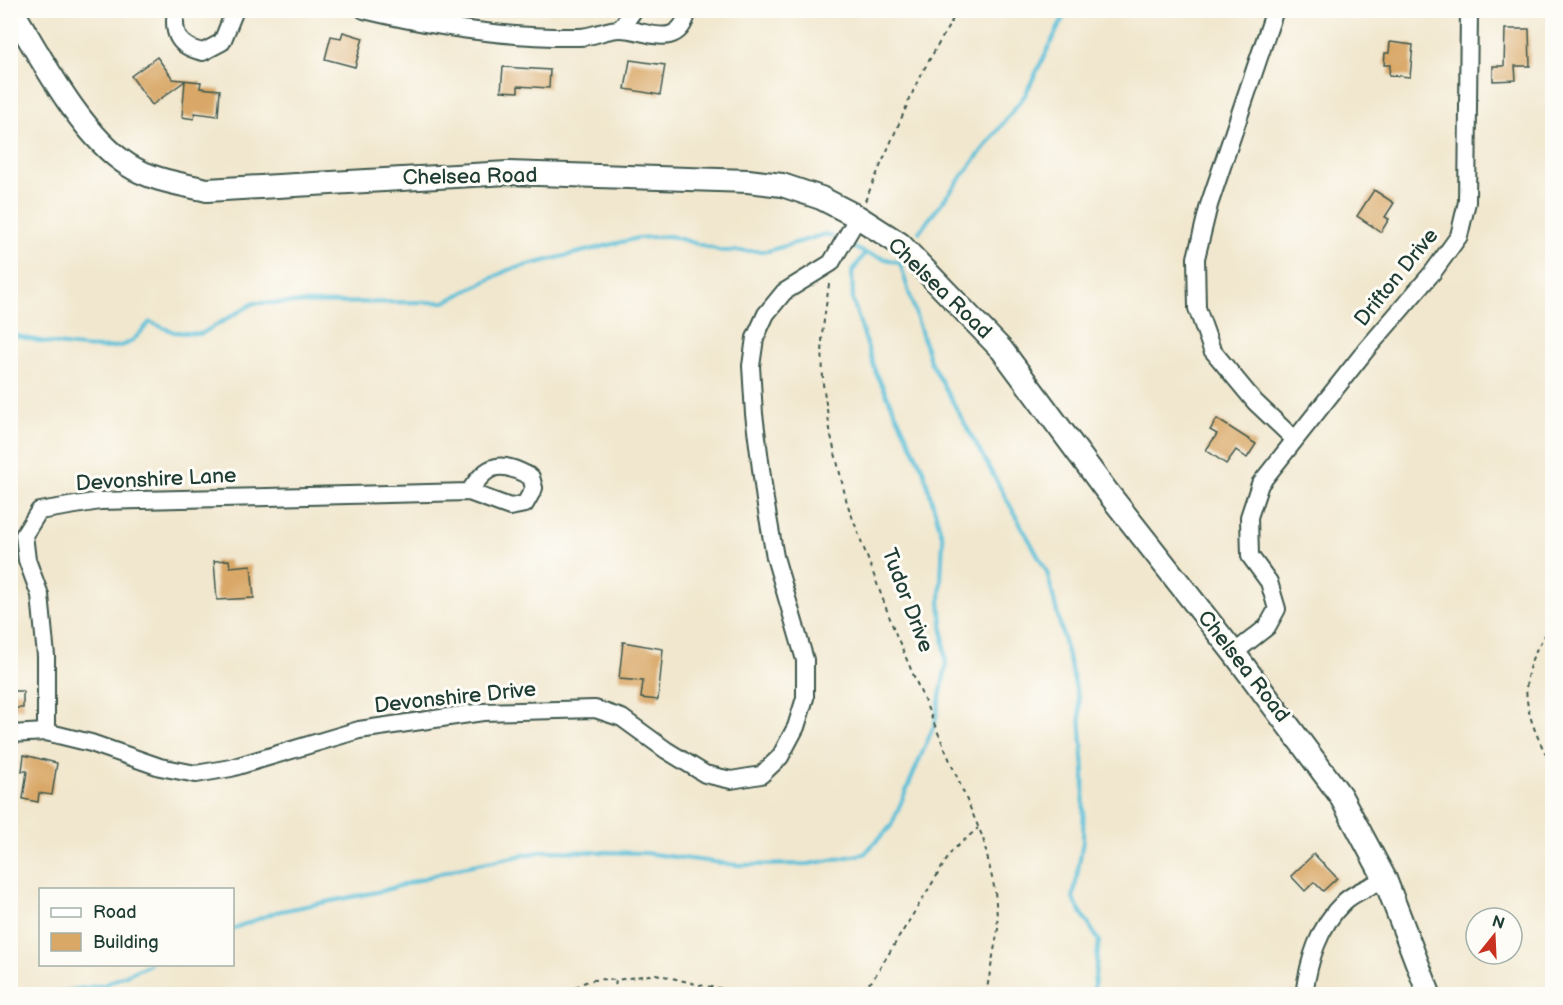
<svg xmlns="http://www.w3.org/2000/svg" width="1563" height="1005" font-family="'Balsamiq Sans',sans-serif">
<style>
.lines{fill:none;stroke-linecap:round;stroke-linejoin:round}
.stream{stroke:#5abfd8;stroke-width:4}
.building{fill:#d9a867}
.street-casing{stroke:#3e564b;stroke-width:20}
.secondary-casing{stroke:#3e564b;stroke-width:26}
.path{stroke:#3e564b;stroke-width:2;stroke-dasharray:4.5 4.5;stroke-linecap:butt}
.street{stroke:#fff;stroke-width:16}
.secondary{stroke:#fff;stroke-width:22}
.labels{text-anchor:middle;stroke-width:6;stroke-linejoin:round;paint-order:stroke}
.street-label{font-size:21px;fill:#1f3d34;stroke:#fdfcf7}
</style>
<rect width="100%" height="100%" fill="#fdfcf7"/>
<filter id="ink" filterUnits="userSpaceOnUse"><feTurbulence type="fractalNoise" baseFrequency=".0167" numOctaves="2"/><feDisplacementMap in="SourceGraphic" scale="12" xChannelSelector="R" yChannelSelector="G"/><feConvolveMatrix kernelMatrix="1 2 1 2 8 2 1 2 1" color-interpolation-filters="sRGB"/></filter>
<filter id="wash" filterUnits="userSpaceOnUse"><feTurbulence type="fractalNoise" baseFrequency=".008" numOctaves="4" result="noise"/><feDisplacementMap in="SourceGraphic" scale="24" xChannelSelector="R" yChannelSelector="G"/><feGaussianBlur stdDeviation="1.35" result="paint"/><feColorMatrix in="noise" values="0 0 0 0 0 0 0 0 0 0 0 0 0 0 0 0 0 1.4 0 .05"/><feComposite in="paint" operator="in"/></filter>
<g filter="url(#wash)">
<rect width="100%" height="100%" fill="#f1e7ce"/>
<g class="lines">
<g class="stream">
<path d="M919 232 1025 95 1067 10"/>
<path d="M853 247 865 253"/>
<path d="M10 334C34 341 110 356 130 342 138 337 144 328 150 322L174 332 201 334 254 303 445 302 508 270 638 238 670 236 722 251H768L826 234 833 237"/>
<path d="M232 929 276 912 382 891 462 867 545 851 645 853 736 865 809 864 864 854 891 826 935 723 946 666 940 601 943 539 923 469 876 373 853 301 852 272 865 253 900 263 930 361 1047 572 1079 701 1084 772 1083 841 1073 899 1099 941 1093 994"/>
<path d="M47 994 104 985 150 964"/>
</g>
</g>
<g id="blocks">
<g class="building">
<path d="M1505 29H1529L1530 66H1515L1516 80 1493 81V66H1504Z"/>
<path d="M343 32 363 38 355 67 325 59 331 36 341 38Z"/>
<path d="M1390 42 1413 45 1410 77 1389 75 1390 65H1384L1385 53H1389Z"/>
<path d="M157 57 173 79 201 82 200 88 220 90 218 116 195 113 194 119 182 117 185 81 152 105 131 76Z"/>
<path d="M630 60 665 65 660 95 625 89Z"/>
<path d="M503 67 550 70 549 88 518 86V92L501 91Z"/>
<path d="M1374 190 1394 203 1385 217 1389 219 1381 232 1357 216Z"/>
<path d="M1217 419 1256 444 1247 458 1236 450 1226 464 1206 450 1217 434 1210 430Z"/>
<path d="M229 560 230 567 251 565 254 598 217 600 214 561Z"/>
<path d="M623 642 663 649 658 700 641 698 643 681 619 679Z"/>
<rect x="10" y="691" width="13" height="17"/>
<path d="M24 755 57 763 52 795 39 793 38 802 23 799 27 771H22Z"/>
<path d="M1314 854 1337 878 1323 891 1314 882 1305 891 1291 876Z"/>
</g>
</g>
</g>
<g filter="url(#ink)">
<use href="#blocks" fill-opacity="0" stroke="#3e564b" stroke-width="1.5"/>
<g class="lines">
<defs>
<g id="street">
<path d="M176 10C172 35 179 47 203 52L222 42 235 10"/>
<path d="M364 10C434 27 508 38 579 37 593 37 606 29 620 29 646 29 679 53 688 10"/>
<path d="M1275 10 1209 205 1196 258 1197 308 1212 350 1255 402 1294 439"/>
<path d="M620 29 634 10"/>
<path d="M1234 653 1267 627 1277 609 1269 582 1250 556 1249 517 1260 484 1366 350 1433 272 1459 236 1467 202 1469 10"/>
<path d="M46 732V656L40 595 27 560 24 535 39 511 100 501 469 492 510 507 525 504 534 488 531 477C500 460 488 463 469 492"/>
<path d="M10 734 46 732 91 743 160 767 196 774 231 768 359 730 483 712 595 709 622 718 666 750 705 774 731 780 761 775 780 757 796 727 805 698V660L775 557 765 500 754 414 751 366 755 338 766 314 784 292 831 263 858 217"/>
<path d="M1304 994C1309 961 1318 927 1344 902 1354 892 1372 886 1385 879"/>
</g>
<path id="secondary" d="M12 10C41 58 81 135 128 165 151 180 181 184 207 190L508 173 748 181 782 185 821 198 858 217 900 244 1002 350 1105 489 1234 653 1340 795 1385 879 1429 994"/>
</defs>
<use href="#street" class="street-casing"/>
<use href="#secondary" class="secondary-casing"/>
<g class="path">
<path d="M865 201 919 78 958 10"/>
<path d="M829 284 822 335 823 384 831 436 847 503 895 632 983 838 995 891 998 929 986 994"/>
<path d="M1552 626C1512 676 1524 714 1552 766"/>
<path d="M569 994C581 979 598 978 616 980"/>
<path d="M614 994 616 980 656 974 704 986 764 994"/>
<path d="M854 994 872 981 952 851 978 828"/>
</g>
<use href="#street" class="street"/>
<use href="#secondary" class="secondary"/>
</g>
</g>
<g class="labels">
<g class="street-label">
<text transform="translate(470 176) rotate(-1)" y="7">Chelsea Road</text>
<text transform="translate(1396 277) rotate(-51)" y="7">Drifton Drive</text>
<text transform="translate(940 288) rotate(44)" y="7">Chelsea Road</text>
<text transform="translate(156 479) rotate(-3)" y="7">Devonshire Lane</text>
<text transform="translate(908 600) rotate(69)" y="7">Tudor Drive</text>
<text transform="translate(1244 666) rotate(52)" y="7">Chelsea Road</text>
<text transform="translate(455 697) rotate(-6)" y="7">Devonshire Drive</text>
</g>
</g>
<rect width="1563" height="1005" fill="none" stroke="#fdfcf7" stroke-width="36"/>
<rect x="39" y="888" width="195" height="78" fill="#fdfcf7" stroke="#a4b0a9" stroke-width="1.5"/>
<rect x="51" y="908" width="30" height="9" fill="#ffffff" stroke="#a4b0a9" stroke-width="1.5"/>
<text x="93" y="918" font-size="18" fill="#1f3d34">Road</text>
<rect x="51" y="933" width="30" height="18" fill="#d9a867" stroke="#a4b0a9" stroke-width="1.5"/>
<text x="93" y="948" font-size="18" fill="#1f3d34">Building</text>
<g transform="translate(1494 936) rotate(18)"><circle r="28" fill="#fdfcf7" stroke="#a4b0a9" stroke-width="1.5"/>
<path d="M0-4.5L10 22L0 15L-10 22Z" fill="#c8321e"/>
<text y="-9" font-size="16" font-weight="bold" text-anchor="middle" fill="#1f3d34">N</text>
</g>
</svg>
